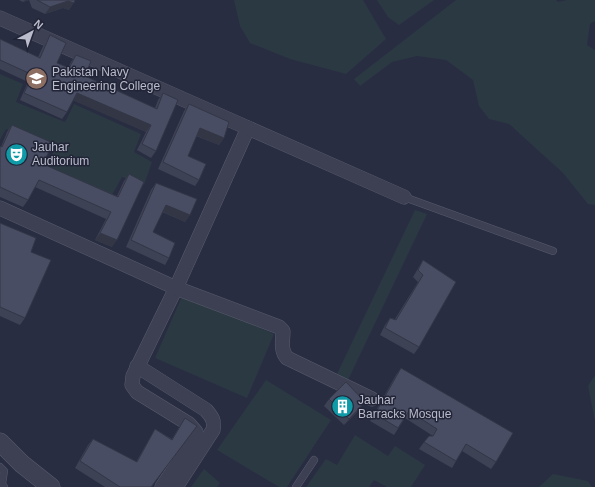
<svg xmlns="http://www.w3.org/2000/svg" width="595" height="487" font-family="Helvetica,sans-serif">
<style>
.green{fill:#2b3943}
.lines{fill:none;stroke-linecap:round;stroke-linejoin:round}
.service-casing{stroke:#585b6c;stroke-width:8}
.minor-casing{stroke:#585b6c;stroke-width:15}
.tertiary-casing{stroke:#585b6c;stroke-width:19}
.service{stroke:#3d4052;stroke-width:7}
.minor{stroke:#3d4052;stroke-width:14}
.tertiary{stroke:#3d4052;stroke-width:18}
.wall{fill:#3e4255}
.shaded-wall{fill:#323645}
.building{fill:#484d63;stroke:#323645}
.labels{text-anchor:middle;stroke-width:3;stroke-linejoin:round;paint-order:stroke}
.poi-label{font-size:12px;fill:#babccb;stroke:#222537;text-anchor:start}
</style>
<rect width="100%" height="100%" fill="#292d42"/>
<g class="green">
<path d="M234 0H363L386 39 346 74 290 59 250 43 240 26Z"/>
<path d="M377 0H434L399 25 388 17Z"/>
<path d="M456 0H556L558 2 567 0H595V21L590 24 587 45 595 50V205L588 204 563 173 509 124 489 119 479 106 473 80 446 60 417 56 392 62 360 86 354 79Z"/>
<path d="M0 74 23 84 16 102 65 122 74 104 141 134 134 152 152 162 144 185 122 177 112 195 49 168 54 147 6 129 0 140Z"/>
<path d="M415 210 427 214 348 380 337 374Z"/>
<path d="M183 294 274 334 247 398 155 358Z"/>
<path d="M595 375V421L588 386Z"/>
<path d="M266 380 331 420 287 487H279L217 450Z"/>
<path d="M355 435 388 456 395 446 425 465 411 487H387L374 480 369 487H306L326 459 337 465Z"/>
<path d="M204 469 220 483 217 487H191Z"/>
<path d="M553 474 588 481 592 487H539Z"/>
</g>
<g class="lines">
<defs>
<g id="service">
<path d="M404 197 553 251"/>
<path d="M0 467 4 471 2 484 4 487"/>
<path d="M296 487 314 460"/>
</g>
<g id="minor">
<path d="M0 18 248 128 176 288 133 376 132 385 137 392 189 424 196 432V436L193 441 162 487"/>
<path d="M248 128 404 197"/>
<path d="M0 208 176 288 279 327 283 331C283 340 280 350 287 358L372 399"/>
<path d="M137 366 206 410C212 417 215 421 213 430L176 487"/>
</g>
<path id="tertiary" d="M0 442 22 464 51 487"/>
</defs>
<use href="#service" class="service-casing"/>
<use href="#minor" class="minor-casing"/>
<use href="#tertiary" class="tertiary-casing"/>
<use href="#service" class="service"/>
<use href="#minor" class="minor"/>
<use href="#tertiary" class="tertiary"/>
</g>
<g class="wall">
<path d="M19 0H75L69 10 63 8 45 14 32 8 29 0 23 2Z"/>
<path d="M50 35 57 63 68 68 71 62 76 55 85 76 155 108 158 100 163 93 156 151 151 158 137 150 146 132 73 100 67 112 62 119 20 100 28 82 0 69V39L38 57 45 42Z"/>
<path d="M189 104 224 138 219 145 196 136 188 156 199 180 195 186 158 169 184 111Z"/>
<path d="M12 125 43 164 117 196 124 181 129 174 112 247 95 240 106 219 35 187 28 200 23 207 0 197V146L1 147 7 132Z"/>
<path d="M156 183 190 215 185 222 162 212 153 232 169 258 165 265 126 247 151 190Z"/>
<path d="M0 223 31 252 25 318 20 325 0 316Z"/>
<path d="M423 260 456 282 419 347 414 354 380 335 385 325 390 318 395 319 418 282 413 277Z"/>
<path d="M401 368 496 462 491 469 462 451 452 468 419 449 424 442 433 436 405 418 394 435 370 421 396 375Z"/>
<path d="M329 399 360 409 344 425 324 406Z"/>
<path d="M185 418 152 487H105L75 468 88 445 93 439 136 462 151 436 155 429 172 439Z"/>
</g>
<g class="shaded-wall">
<path d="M25 0H29L23 2Z"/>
<path d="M68 1 74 3 69 10 63 8 45 14 50 7Z"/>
<path d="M77 93 151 125 146 132 72 100Z"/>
<path d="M200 128 224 138 219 145 195 135Z"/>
<path d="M166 205 190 215 185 222 161 211Z"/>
<path d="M100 233 117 240 112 247 95 240Z"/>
<path d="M365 402 360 409 344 425 349 419Z"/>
</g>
<g class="building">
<path d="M37 0H75L74 3 68 1 50 7Z"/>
<path d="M50 35 66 43 57 63 69 68 76 55 91 61 85 76 157 109 163 93 178 100 156 151 142 144 151 125 77 93 67 112 24 93 33 75 0 60V39L40 58Z"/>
<path d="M189 104 229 122 224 138 200 128 188 156 206 164 199 180 163 162Z"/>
<path d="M12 125 53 143 43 164 118 197 129 174 144 182 117 240 100 233 111 212 39 180 28 200 0 187V146L2 147Z"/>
<path d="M156 183 197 199 190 215 166 205 153 232 175 243 169 258 131 240Z"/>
<path d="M0 223 36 238 31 252 51 260 25 318 0 307Z"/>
<path d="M423 260 456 282 419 347 385 328 390 318 396 320 423 275 418 270Z"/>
<path d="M401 368 513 433 496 462 466 444 456 461 424 442 429 436H433L437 429 409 411 398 428 375 414Z"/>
<path d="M346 382 365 402 349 419 329 399Z"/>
<path d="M185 418 197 426 151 487H120L80 461 93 439 137 462 155 429 172 440Z"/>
</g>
<defs>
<symbol id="university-disc" viewBox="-11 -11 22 22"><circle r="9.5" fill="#8d6e63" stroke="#222537"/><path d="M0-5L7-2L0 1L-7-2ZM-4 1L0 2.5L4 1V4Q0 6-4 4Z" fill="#fff"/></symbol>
<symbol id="theatre-disc" viewBox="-11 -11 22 22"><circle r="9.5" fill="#0f9aa8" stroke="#222537"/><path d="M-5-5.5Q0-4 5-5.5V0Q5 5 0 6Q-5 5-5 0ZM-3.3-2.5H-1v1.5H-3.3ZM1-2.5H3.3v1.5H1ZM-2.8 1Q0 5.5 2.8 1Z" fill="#fff"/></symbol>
<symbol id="building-disc" viewBox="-11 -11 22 22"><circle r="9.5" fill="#0f9aa8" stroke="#222537"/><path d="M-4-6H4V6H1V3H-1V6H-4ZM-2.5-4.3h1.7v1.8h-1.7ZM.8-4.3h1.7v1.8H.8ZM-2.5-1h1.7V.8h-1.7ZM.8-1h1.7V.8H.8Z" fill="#fff"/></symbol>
</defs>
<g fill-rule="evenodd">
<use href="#university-disc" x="24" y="66" width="25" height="25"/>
<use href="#theatre-disc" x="4" y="142" width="25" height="25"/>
<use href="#building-disc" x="330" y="394" width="25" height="25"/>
</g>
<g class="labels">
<g class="poi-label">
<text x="52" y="76">Pakistan Navy<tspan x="52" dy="14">Engineering College</tspan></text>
<text x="32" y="151">Jauhar<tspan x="32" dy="14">Auditorium</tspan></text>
<text x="358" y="404">Jauhar<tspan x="358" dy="14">Barracks Mosque</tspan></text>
</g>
</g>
<g transform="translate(32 32) rotate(41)" stroke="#222537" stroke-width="3" paint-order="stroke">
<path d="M0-3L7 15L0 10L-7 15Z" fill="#babccb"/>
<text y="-6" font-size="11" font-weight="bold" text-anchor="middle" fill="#babccb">N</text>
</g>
</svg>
